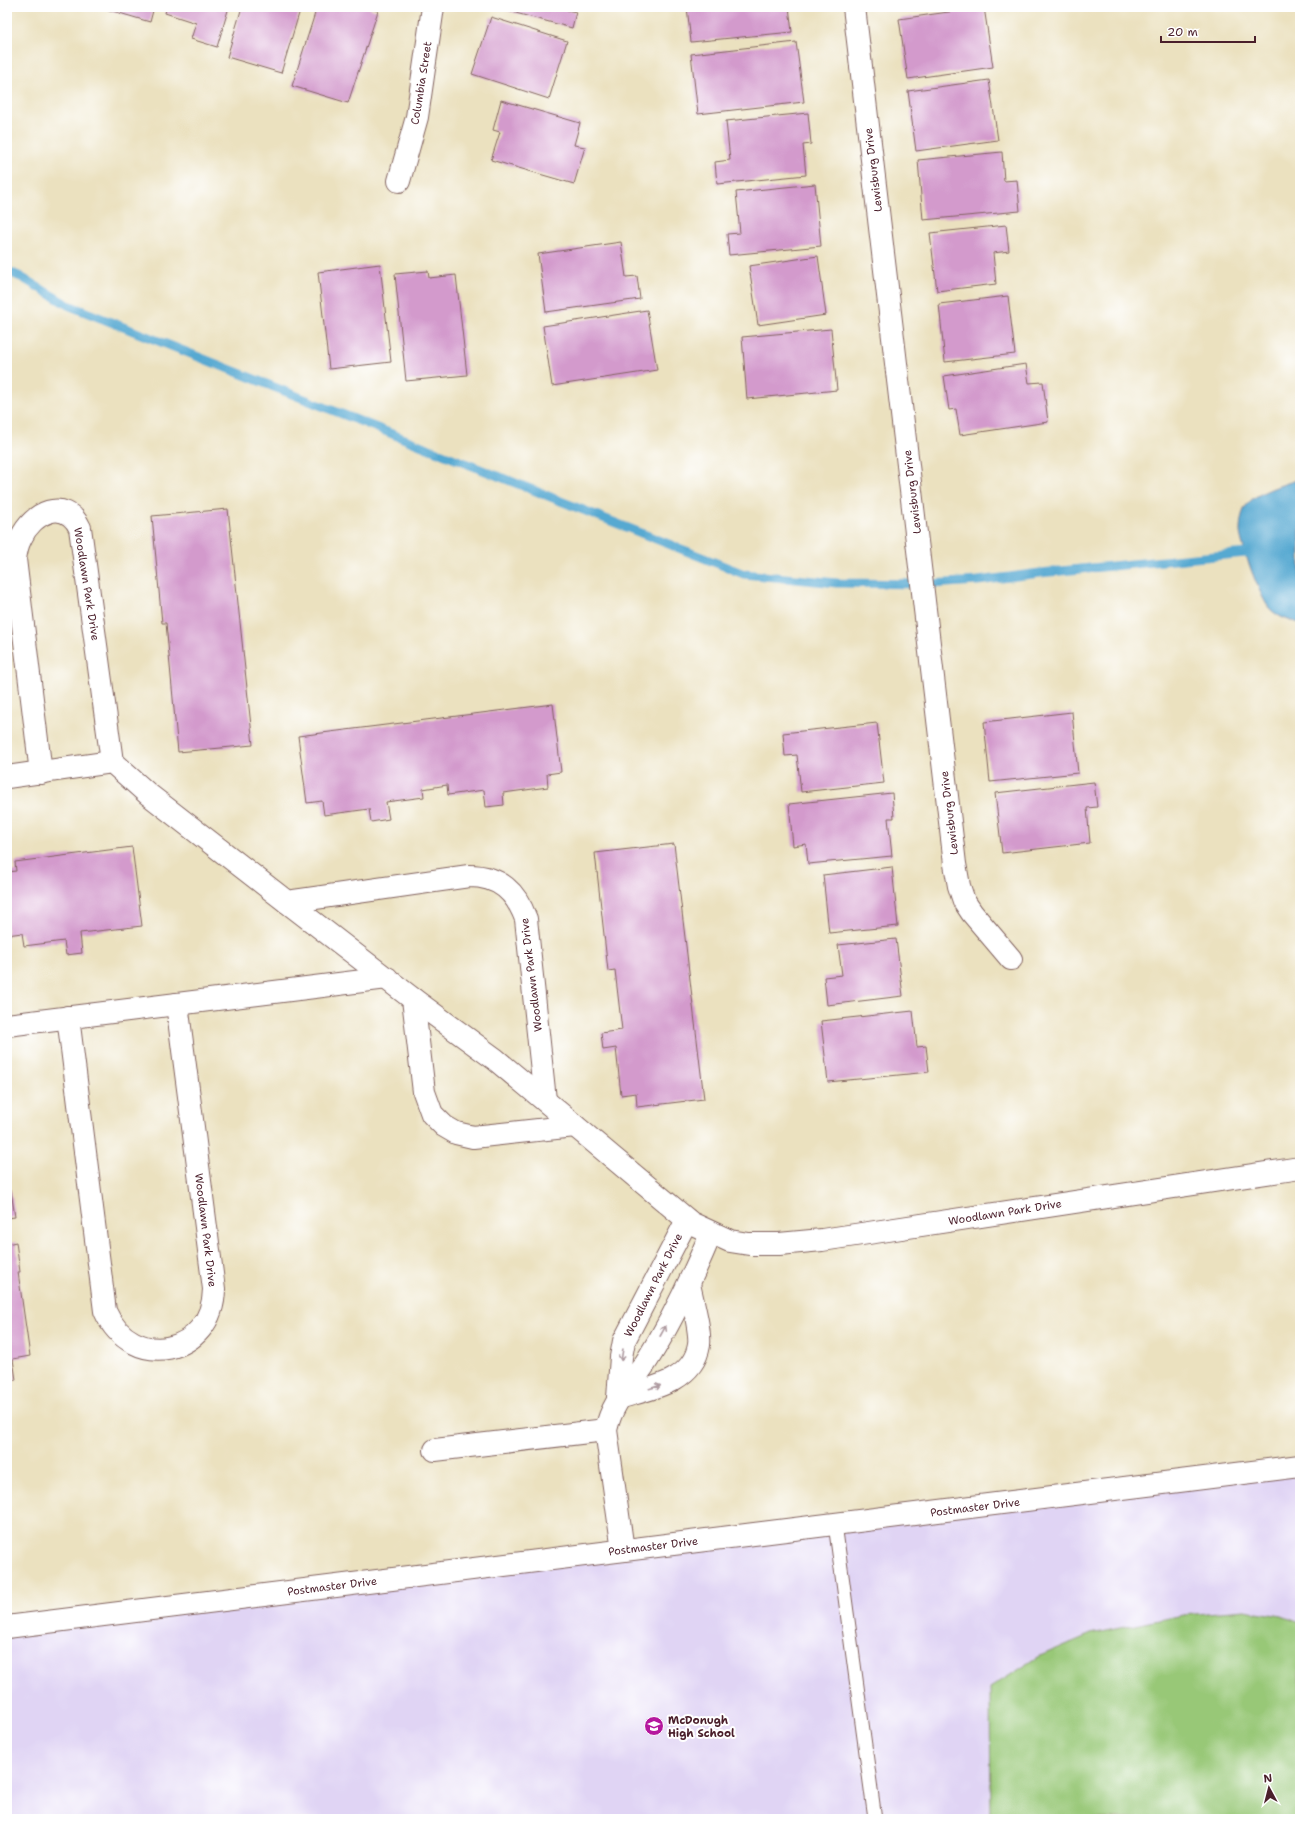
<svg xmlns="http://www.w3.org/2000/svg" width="1307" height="1826" font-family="'Shantell Sans',sans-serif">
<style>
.built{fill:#e0d4f4}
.green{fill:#98c877;stroke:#717451}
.water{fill:#56a9d1;stroke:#50647e}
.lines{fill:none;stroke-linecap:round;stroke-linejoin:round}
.stream{stroke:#56a9d1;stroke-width:9}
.building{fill:#d39acc}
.lane-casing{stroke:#82635f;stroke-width:15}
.street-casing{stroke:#82635f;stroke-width:24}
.lane{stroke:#fff;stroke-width:13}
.street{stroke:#fff;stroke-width:22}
.oneway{stroke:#ae9aa0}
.labels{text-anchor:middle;stroke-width:4;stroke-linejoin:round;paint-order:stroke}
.street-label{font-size:11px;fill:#4a1f2b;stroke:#fff}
.poi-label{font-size:11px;font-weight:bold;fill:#4a1f2b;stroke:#fff;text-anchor:start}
</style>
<rect width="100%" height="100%" fill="#fff"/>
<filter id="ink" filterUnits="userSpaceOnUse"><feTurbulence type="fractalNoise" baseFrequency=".025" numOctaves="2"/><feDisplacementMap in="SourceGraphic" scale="8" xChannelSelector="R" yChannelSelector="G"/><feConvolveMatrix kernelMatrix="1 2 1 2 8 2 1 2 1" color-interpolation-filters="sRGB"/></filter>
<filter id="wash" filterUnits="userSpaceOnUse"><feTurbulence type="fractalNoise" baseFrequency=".012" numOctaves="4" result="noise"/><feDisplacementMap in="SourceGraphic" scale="16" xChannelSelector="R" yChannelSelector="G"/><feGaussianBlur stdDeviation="0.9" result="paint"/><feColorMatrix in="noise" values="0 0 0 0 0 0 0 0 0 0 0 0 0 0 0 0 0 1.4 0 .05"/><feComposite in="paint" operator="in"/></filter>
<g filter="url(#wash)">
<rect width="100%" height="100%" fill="#ebe1bf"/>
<path class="built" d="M1300 1468V1819H7V1632Z"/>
<path class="green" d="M1244 1610 1282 1616 1300 1623V1819H991L990 1688 1040 1656 1091 1634 1183 1615Z"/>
<path class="water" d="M1300 479V623C1289 621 1278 617 1270 609 1261 600 1241 545 1240 532 1240 523 1241 514 1246 506 1255 492 1285 484 1300 479Z"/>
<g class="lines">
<path class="stream" d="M7 271 21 277 68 305 744 574 837 583 931 584 978 581 1040 573 1246 553"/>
</g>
<g id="blocks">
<g class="building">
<path d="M99 7H154L150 22Z"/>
<path d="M167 7H229L217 47 191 39 196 23 165 13Z"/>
<path d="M242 7H301L281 73 227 57Z"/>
<path d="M317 7H366L378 11 348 103 292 86Z"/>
<path d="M493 7H568L567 10 576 12 572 28Z"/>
<path d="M687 7H789L792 32 691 42Z"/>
<path d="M984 7 993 67 908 79 899 19Z"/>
<path d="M491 17 567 41 549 99 472 74Z"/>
<path d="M796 42 804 102 698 114 691 54Z"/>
<path d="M989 80 998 140 916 151 908 91Z"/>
<path d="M501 100 580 123 574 145 585 147 574 184 491 160 500 132 493 130Z"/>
<path d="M808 113 811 144 803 145 806 175 717 184 715 162 730 160 726 121Z"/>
<path d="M1002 152 1004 181 1017 180 1020 211 923 220 918 160Z"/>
<path d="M815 184 821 246 729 255 727 234 740 233 736 192Z"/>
<path d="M1006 225 1009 251 993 253 996 284 937 291 930 233Z"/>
<path d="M621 242 626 277 637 276 640 299 546 312 538 254Z"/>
<path d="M818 256 826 315 758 325 749 266Z"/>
<path d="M380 264 391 362 329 369 318 272Z"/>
<path d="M428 271 429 278 456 275 467 375 406 381 395 274Z"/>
<path d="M1008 296 1015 354 945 362 939 304Z"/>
<path d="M647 310 657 370 552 386 543 326Z"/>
<path d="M831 329 837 390 747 399 742 337Z"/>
<path d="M1026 364 1029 383 1043 382 1048 422 960 435 956 409 949 410 944 376Z"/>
<path d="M228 509 253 745 178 752 166 623H162L152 516Z"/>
<path d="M553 704 561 772 547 774 548 787 503 793 504 805 486 807 484 790 448 795 447 785 423 789 424 797 386 802 389 819 371 822 369 809 324 815 322 801 307 803 298 736Z"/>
<path d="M1072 712 1078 773 990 782 984 722Z"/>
<path d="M877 723 884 783 801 792 797 755 785 756 783 733Z"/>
<path d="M1094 782 1097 807 1087 808 1090 843 1002 853 995 793Z"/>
<path d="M892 793 894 818H888L892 856 808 864 806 844 793 846 789 804Z"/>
<path d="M674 844 704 1099 637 1107 636 1093 621 1095 616 1048 603 1050 601 1033 622 1030 615 970 608 971 595 853Z"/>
<path d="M132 847 142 926 80 933 82 953 66 955 64 941 24 946 22 933 7 935V872L16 871 15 862Z"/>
<path d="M892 867 898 926 829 933 823 875Z"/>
<path d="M896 939 903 996 827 1005 824 977 842 975 838 945Z"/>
<path d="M913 1011 917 1047 926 1046 929 1072 828 1082 821 1021Z"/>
<path d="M7 1191H11L15 1217 7 1218Z"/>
<path d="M16 1242 20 1272H18L30 1356 13 1359 16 1380 7 1381V1244Z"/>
</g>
</g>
</g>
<g filter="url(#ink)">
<use href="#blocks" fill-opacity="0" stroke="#82635f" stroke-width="1"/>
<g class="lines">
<defs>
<path id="lane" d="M835 1524 875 1819"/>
<g id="street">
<path d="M854 7 955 864 959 886 964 901 972 913 1011 959"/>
<path d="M399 181 417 117 433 7"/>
<path d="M41 773 15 559C16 552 17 545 21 538 32 513 65 496 80 528L112 762"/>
<path d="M7 777 112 762 148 794 287 902 413 999 495 1059 691 1223 730 1241 749 1244H779L822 1240 1300 1168"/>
<path d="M287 902 469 876C500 876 516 892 526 919L545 1100"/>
<path d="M413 999 424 1092 432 1114 444 1126 456 1133 473 1137 575 1126"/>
<path d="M68 1017 105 1311C132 1372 213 1355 214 1289L177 1004"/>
<path d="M7 1025 387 978"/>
<path d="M618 1398 621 1357 624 1341 687 1220"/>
<path d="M618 1398C648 1389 693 1383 699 1345 701 1331 692 1299 689 1284"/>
<path d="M435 1450 606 1430"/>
<path d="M623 1550 606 1430C613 1398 632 1385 648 1359 673 1319 693 1276 711 1233"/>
<path d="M7 1627 1300 1466"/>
</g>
</defs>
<use href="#lane" class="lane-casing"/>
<use href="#street" class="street-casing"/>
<use href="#lane" class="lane"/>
<use href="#street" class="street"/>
</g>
<defs><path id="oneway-shaft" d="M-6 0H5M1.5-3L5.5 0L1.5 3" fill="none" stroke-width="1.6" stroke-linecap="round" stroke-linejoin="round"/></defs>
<g class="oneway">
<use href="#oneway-shaft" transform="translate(663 1331) rotate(-61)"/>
<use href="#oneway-shaft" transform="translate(622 1355) rotate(99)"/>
<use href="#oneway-shaft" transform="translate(655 1387) rotate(-16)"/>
</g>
</g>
<defs>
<symbol id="school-disc" viewBox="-11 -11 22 22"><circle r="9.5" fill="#b5179e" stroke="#fff"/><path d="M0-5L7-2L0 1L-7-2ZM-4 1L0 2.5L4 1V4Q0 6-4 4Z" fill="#fff"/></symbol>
</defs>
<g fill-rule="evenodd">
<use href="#school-disc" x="643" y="1715" width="22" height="22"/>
</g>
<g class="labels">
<g class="street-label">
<text transform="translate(421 83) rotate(-81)" y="4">Columbia Street</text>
<text transform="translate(873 170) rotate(-97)" y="4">Lewisburg Drive</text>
<text transform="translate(912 492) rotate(-97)" y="4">Lewisburg Drive</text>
<text transform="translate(87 584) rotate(81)" y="4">Woodlawn Park Drive</text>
<text transform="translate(949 813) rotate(-97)" y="4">Lewisburg Drive</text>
<text transform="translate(531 975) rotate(-97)" y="4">Woodlawn Park Drive</text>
<text transform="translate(1005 1212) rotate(-9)" y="4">Woodlawn Park Drive</text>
<text transform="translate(206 1230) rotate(83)" y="4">Woodlawn Park Drive</text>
<text transform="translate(653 1285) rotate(-63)" y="4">Woodlawn Park Drive</text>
<text transform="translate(975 1507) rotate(-7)" y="4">Postmaster Drive</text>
<text transform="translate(653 1546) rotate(-7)" y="4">Postmaster Drive</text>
<text transform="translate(332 1586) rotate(-7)" y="4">Postmaster Drive</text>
</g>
<g class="poi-label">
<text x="668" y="1724">McDonugh<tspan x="668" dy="13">High School</tspan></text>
</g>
</g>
<rect width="1307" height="1826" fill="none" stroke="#fff" stroke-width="24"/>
<g transform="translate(1269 1788) rotate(353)" stroke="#ffffff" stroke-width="3" paint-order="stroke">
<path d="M0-3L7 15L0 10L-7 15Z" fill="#4a1f2b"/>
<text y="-6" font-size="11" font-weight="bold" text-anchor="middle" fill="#4a1f2b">N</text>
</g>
<path d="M1161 36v6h94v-6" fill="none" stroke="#4a1f2b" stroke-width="2"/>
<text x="1167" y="36" font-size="12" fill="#4a1f2b" stroke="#ffffff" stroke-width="3" paint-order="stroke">20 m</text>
</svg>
